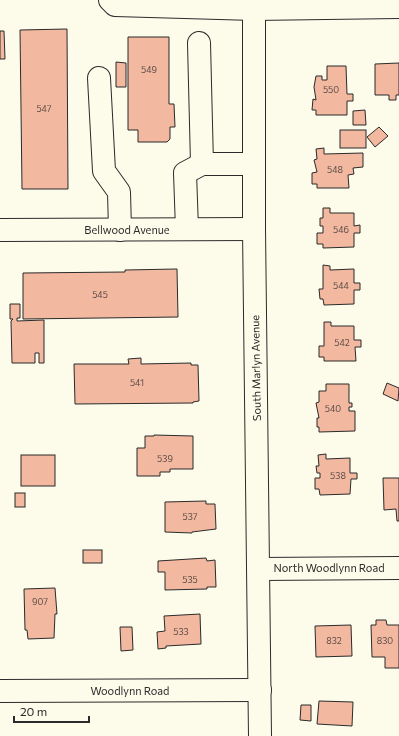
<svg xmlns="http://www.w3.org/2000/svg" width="399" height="736" font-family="Commissioner,sans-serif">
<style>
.building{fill:#f2b8a0;stroke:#2b2b2b}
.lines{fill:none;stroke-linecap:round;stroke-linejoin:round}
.minor-casing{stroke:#2b2b2b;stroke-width:24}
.minor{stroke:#fdfbea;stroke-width:22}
.labels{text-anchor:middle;stroke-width:3;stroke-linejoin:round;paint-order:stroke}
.number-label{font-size:9px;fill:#5d4e48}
.street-label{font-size:11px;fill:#2b2b2b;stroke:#fdfbea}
</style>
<rect width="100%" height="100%" fill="#fdfbea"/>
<g class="building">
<path d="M67 29 68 189H22L20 30Z"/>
<path d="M0 31H4L5 59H0Z"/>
<path d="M128 37H169V104H174L175 127H170V139L167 142H138V130H128Z"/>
<path d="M116 62 126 63V87H116Z"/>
<path d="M399 63V95H396V100H389V95H375V64Z"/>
<path d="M327 66H346L347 94H353V101H347V115H316V110H312L313 99 316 100 314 87 316 76H322V80H327Z"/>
<path d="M365 110 366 125H353V111Z"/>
<path d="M379 127 388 136 375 147 367 137Z"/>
<rect x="340" y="130" width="26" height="18"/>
<path d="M324 148V154L363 153V167L353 168 354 174 348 175 349 188H317V184H312V173L317 172 314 160 317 159 316 149Z"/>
<path d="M323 208H330V213H354V226L360 225V233H354V247L323 248V244H317V233H323V226H320V218H323Z"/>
<path d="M323 265 330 266V270L354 269V283H360V290H354V304L324 305 323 299H320L319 289H323Z"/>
<path d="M177 269 178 317 23 319V273L125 272V270Z"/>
<path d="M10 304H20V318H17V321L44 320V363H39V353H35V363H12L11 321 13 319H10Z"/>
<path d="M324 322H331V326H354V340H361V347H355L356 361H324V357H319V346H324Z"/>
<path d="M141 358V364L191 363V365H198L199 401 193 402V403L75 404 74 364H129L128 359Z"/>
<path d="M387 383 399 388 398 401 383 394Z"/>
<path d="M326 384H349V403H352V407H349V411H355V431L319 432V427H317V418H319L316 403 319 402V391H326Z"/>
<path d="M154 435 193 436V469H170V472H160V476H137V448H145V436H154Z"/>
<path d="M326 454V459L350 458V473H357V479H351L350 494 320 495 319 489H315V478H320V473H317L316 466H319L318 455Z"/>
<rect x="21" y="455" width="34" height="31"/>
<path d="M383 478H399V521H397L396 509 384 510Z"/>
<rect x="15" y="493" width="10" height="14"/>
<path d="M206 501V504H215L216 529 192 532V533L165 532V502Z"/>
<rect x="83" y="550" width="19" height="13"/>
<path d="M206 558 207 561 215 560 216 587H207V589L165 590V572H158V561Z"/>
<path d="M55 588 57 614H55L54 638 28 639 27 630H25L24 589Z"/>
<path d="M200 614 201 644 166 646V648L158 649 157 632 165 631 164 616Z"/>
<path d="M376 620H386L387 625H399V668H385V657H372L371 625H376Z"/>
<path d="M351 625 352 656 316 657 315 626Z"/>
<path d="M120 627H132L133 650 121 651Z"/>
<path d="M319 701 353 702 352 726 317 724Z"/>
<path d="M301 705H311V721L300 720Z"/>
</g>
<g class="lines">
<defs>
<g id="minor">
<path d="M110 0 115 5 254 9 399 7"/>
<path d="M254 0V229L260 736"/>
<path d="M199 43 202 164"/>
<path d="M99 78 104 171 119 192 120 230"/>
<path d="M187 229 185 173 202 164H254"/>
<path d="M0 230 254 229"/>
<path d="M259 569 399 568"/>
<path d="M0 691 260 690"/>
</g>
</defs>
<use href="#minor" class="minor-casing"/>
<use href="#minor" class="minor"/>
</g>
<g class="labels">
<g class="number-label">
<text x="149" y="73">549</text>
<text x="331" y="93">550</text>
<text x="44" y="112">547</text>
<text x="335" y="173">548</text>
<text x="341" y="233">546</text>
<text x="341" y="289">544</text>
<text x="100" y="298">545</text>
<text x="342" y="346">542</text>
<text x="137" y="386">541</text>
<text x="333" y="412">540</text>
<text x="165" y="462">539</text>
<text x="338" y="479">538</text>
<text x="190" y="520">537</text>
<text x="190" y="583">535</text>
<text x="40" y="605">907</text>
<text x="181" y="635">533</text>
<text x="334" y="644">832</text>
<text x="385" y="644">830</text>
</g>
<g class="street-label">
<text x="127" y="234">Bellwood Avenue</text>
<text transform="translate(256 368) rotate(-91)" y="4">South Marlyn Avenue</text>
<text x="329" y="572">North Woodlynn Road</text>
<text x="130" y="695">Woodlynn Road</text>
</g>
</g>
<path d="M14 716v6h75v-6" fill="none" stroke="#2b2b2b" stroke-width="2"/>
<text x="20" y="716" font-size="12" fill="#2b2b2b" stroke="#fdfbea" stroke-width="3" paint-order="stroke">20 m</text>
</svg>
